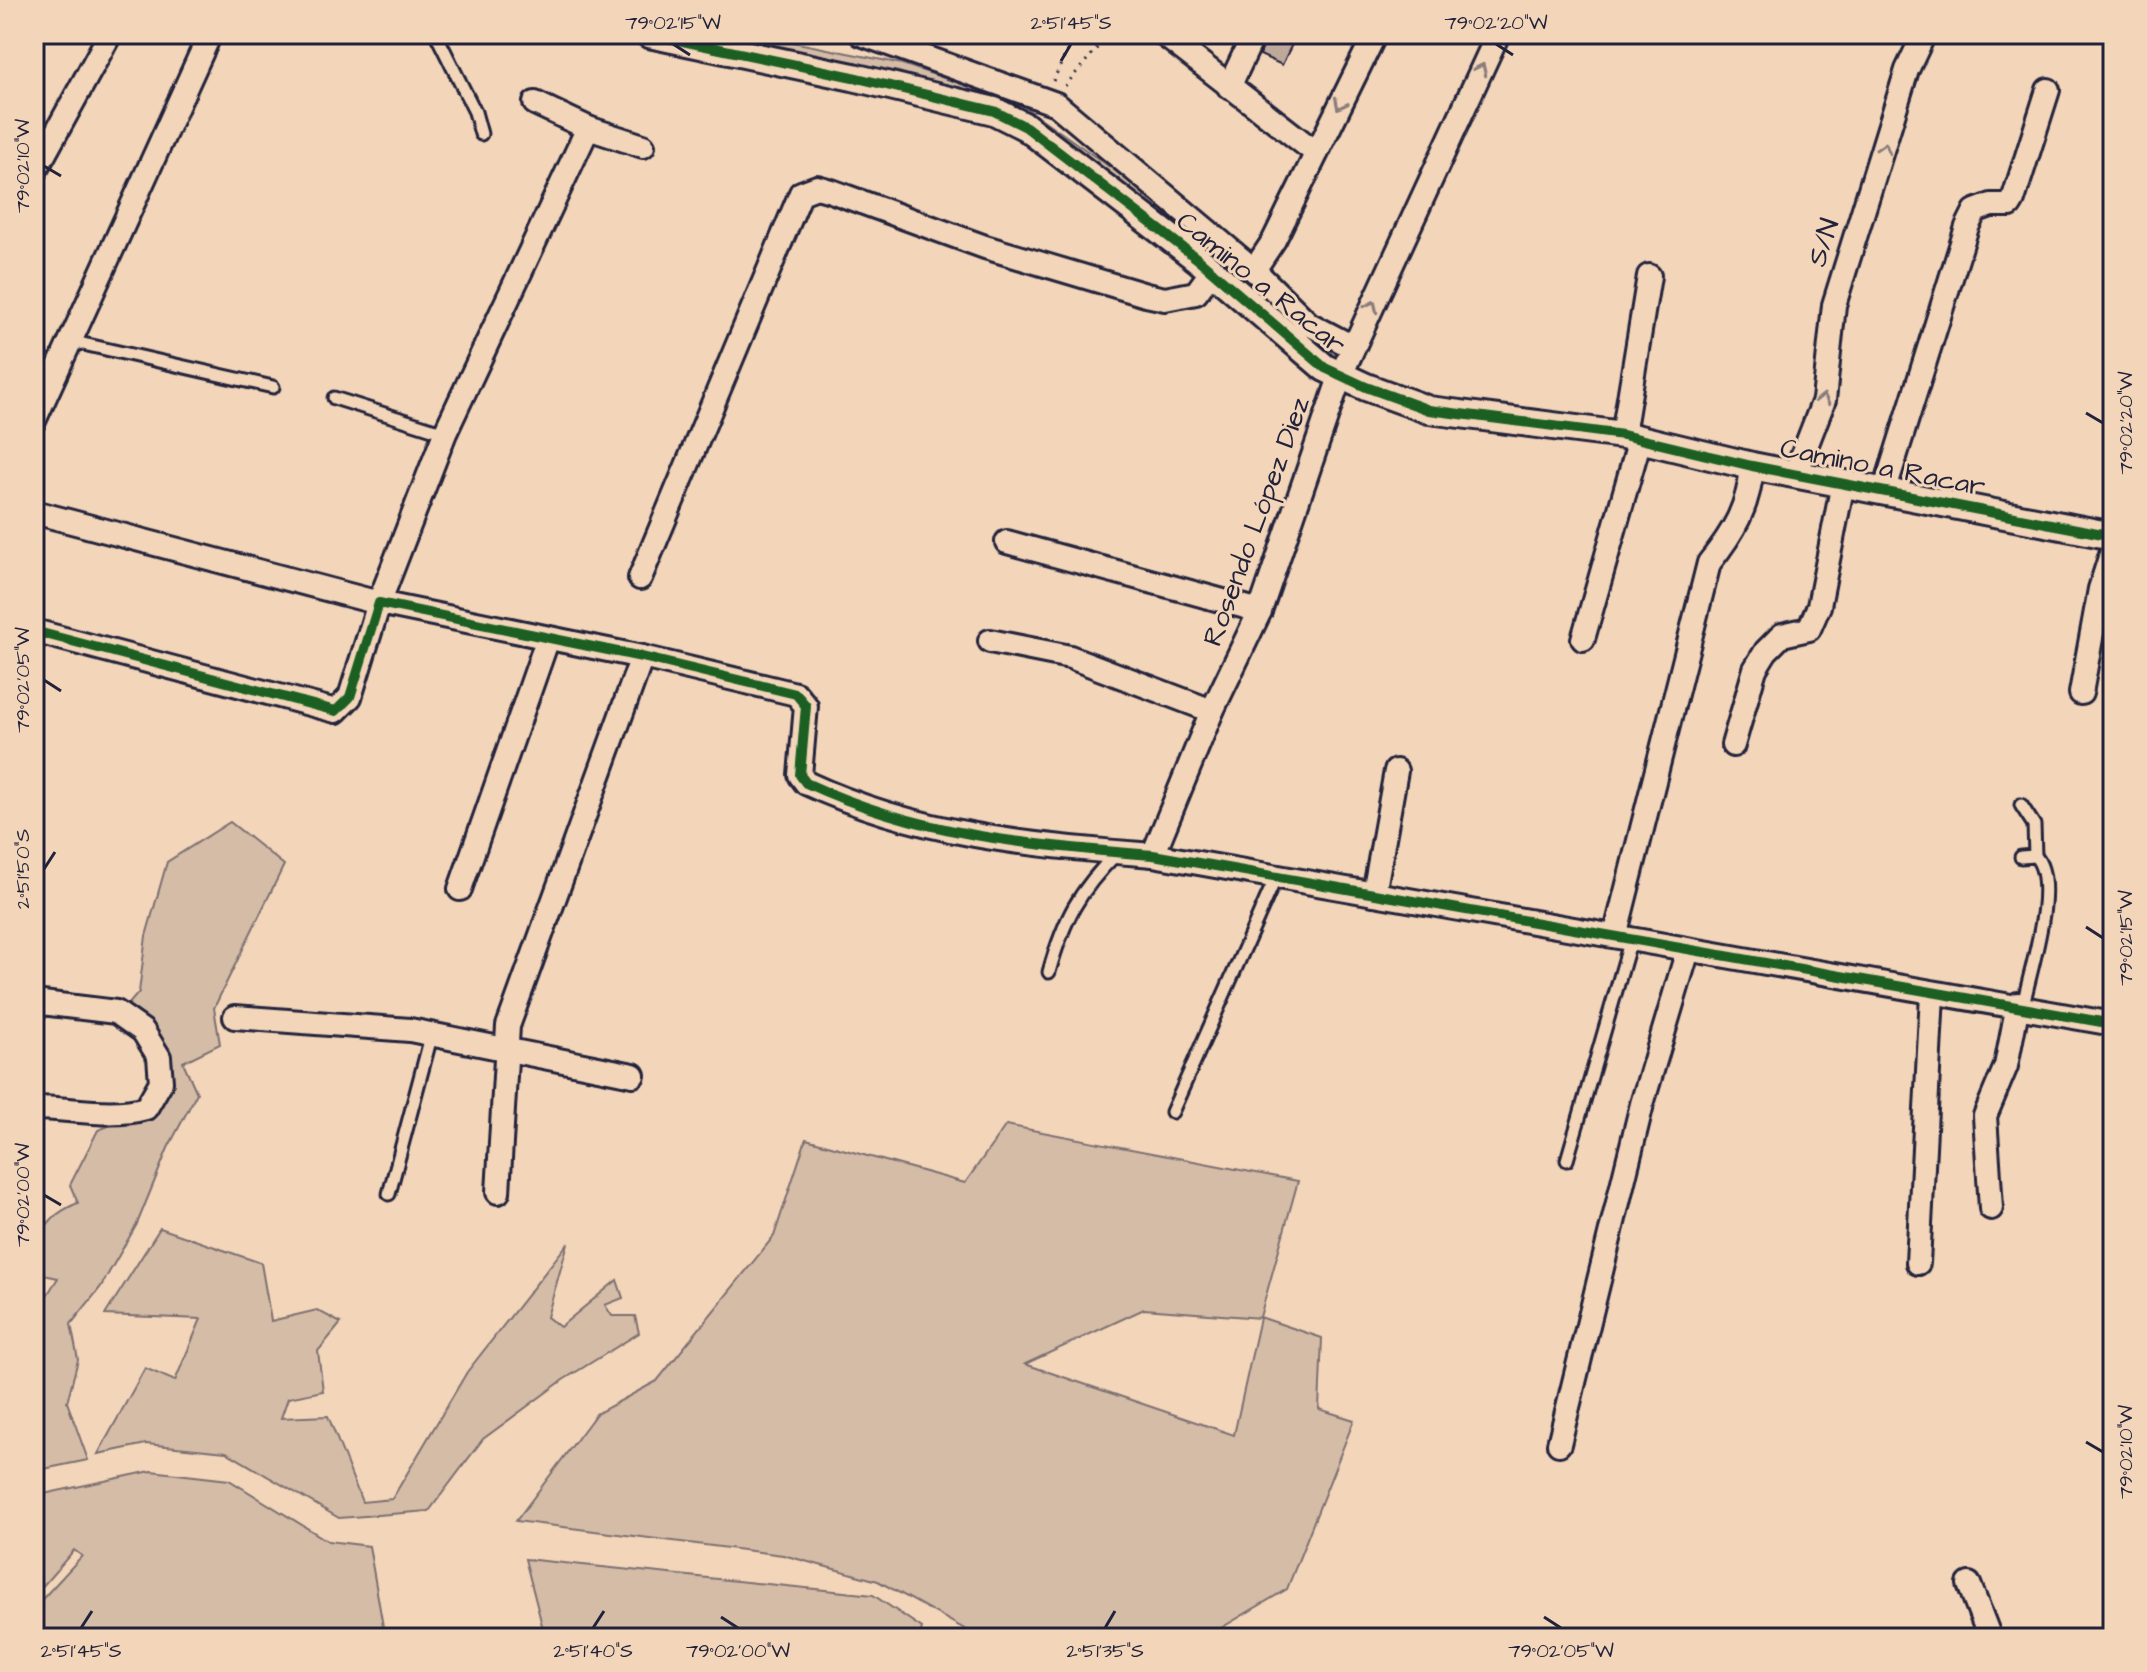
<svg xmlns="http://www.w3.org/2000/svg" width="2147" height="1672" font-family="'Architects Daughter',sans-serif">
<style>
.green{fill:#d5bca7;stroke:#7c6f71;stroke-width:2;fill-rule:evenodd}
.building{fill:#bfa99b;stroke:#22223b;stroke-width:2}
.lines{fill:none;stroke-linecap:round;stroke-linejoin:round}
.service-casing{stroke:#22223b;stroke-width:17}
.minor-casing{stroke:#22223b;stroke-width:28}
.tertiary-casing{stroke:#22223b;stroke-width:32}
.path{stroke:#22223b;stroke-width:3;stroke-dasharray:2 6;stroke-linecap:butt}
.service{stroke:#f3d6ba;stroke-width:11}
.minor{stroke:#f3d6ba;stroke-width:22}
.tertiary{stroke:#f3d6ba;stroke-width:26}
.cycleway-casing{stroke:#f3d6ba;stroke-width:15}
.cycleway{stroke:#1b5e20;stroke-width:10}
.oneway{stroke:#8a7c7a}
.ticks{fill:none;stroke:#22223b;stroke-width:3}
.labels{text-anchor:middle;stroke-width:6;stroke-linejoin:round;paint-order:stroke}
.street-label{font-size:28px;fill:#22223b;stroke:#f3d6ba}
.neatline{fill:none;stroke:#22223b;stroke-width:3}
.ticks-label{font-size:20px;text-anchor:middle;fill:#22223b}
</style>
<rect width="100%" height="100%" fill="#f3d6ba"/>
<filter id="ink" filterUnits="userSpaceOnUse"><feTurbulence type="fractalNoise" baseFrequency=".0125" numOctaves="2"/><feDisplacementMap in="SourceGraphic" scale="16" xChannelSelector="R" yChannelSelector="G"/><feConvolveMatrix kernelMatrix="1 2 1 2 8 2 1 2 1" color-interpolation-filters="sRGB"/></filter>
<g filter="url(#ink)">
<g class="green">
<path d="M704 34H753L902 64 1019 103 1171 210 1252 274H1238L1171 219 1085 159 966 92 899 72Z"/>
<path d="M230 822 284 865 214 1008 220 1044 183 1062 197 1093 168 1148 137 1224 100 1288 71 1324 78 1360 67 1402 88 1460 34 1471V1363L42 1303 58 1278 34 1273C34 1238 45 1216 78 1203L70 1185 98 1130 130 1118 166 1053 153 1026 127 1006 139 992 146 936 167 862Z"/>
<path d="M1006 1125 1298 1181 1260 1317 1322 1338 1319 1409 1354 1420 1287 1589 1204 1638H981L878 1581 783 1555 516 1521 596 1414 657 1381 774 1236 806 1139 965 1183ZM1144 1309 1260 1318 1234 1435 1025 1364Z"/>
<path d="M160 1228 261 1263 271 1321 317 1310 341 1323 318 1351 323 1391 288 1398 281 1418 328 1416 362 1502 392 1499 467 1372 568 1243 547 1317 560 1327 617 1280 623 1298 605 1305 612 1316H635L639 1333 563 1380 483 1439 429 1511 339 1518 226 1452 146 1444 98 1454 145 1368 175 1381 201 1319 105 1315Z"/>
<path d="M151 1471 229 1480 328 1541 369 1546 385 1638H34V1608L82 1556 74 1550 34 1596V1496Z"/>
<path d="M525 1559 873 1595 922 1628 919 1638H538L543 1629Z"/>
</g>
<path class="building" d="M1268 34H1297L1282 65 1260 55Z"/>
<g class="lines">
<defs>
<g id="service">
<path d="M436 34 475 112 481 134"/>
<path d="M70 341 273 387"/>
<path d="M334 398 445 433"/>
<path d="M2021 805 2034 825 2035 856"/>
<path d="M1049 972C1064 919 1078 892 1117 853"/>
<path d="M2018 1004 2025 997C2032 964 2059 881 2035 856L2021 857"/>
<path d="M1172 1112 1276 877"/>
<path d="M1567 1160 1631 939"/>
<path d="M389 1194 432 1033"/>
</g>
<g id="minor">
<path d="M861 34 1056 104 1254 270"/>
<path d="M1163 34 1315 152"/>
<path d="M1229 87 1254 34"/>
<path d="M535 103 588 128 643 146"/>
<path d="M34 173 110 34"/>
<path d="M1356 340 1347 344 1309 324 1254 270 1274 240 1375 34"/>
<path d="M34 421 210 34"/>
<path d="M1623 435 1649 276"/>
<path d="M1796 472 1824 400 1834 305 1907 70 1924 34"/>
<path d="M1885 489 1967 227 1975 211 1991 205H2010L2013 200 2048 90"/>
<path d="M34 512 379 603 445 433 588 128"/>
<path d="M1007 542 1260 611"/>
<path d="M640 578 801 193 817 187 831 191 985 247 1146 295 1165 299 1196 293 1212 271"/>
<path d="M34 631 336 711 350 697 379 603 642 657 796 694 806 706 800 775 806 783C918 835 1031 846 1153 855L2113 1024"/>
<path d="M1583 639 1640 439"/>
<path d="M990 641 1070 657 1212 711"/>
<path d="M2081 693 2100 589 2113 548"/>
<path d="M1733 745 1755 669 1766 651 1782 635 1809 629 1819 606 1843 483"/>
<path d="M1153 855 1212 711 1260 611 1340 377 1498 34"/>
<path d="M460 889 548 638"/>
<path d="M1374 894 1396 771"/>
<path d="M1615 936 1709 563C1734 532 1749 506 1752 466"/>
<path d="M34 1002 116 1012 143 1031 159 1057 161 1082 146 1108C112 1118 70 1108 34 1108"/>
<path d="M235 1017 410 1030 633 1075"/>
<path d="M498 1192 508 1026 642 657"/>
<path d="M1991 1208 1985 1116 2006 1066 2018 1004"/>
<path d="M1918 1263 1932 994"/>
<path d="M1559 1444 1642 1104 1688 950"/>
<path d="M1969 1584 1990 1638"/>
</g>
<path id="tertiary" d="M649 34 853 77 994 111 1026 127 1199 260 1325 368 1366 387 1429 410 1623 435 1752 466 2113 536"/>
</defs>
<use href="#service" class="service-casing"/>
<use href="#minor" class="minor-casing"/>
<use href="#tertiary" class="tertiary-casing"/>
<g class="path">
<path d="M1053 81 1075 34"/>
<path d="M1065 86 1109 34"/>
</g>
<use href="#service" class="service"/>
<use href="#minor" class="minor"/>
<use href="#tertiary" class="tertiary"/>
<defs>
<g id="cycleway">
<path d="M649 34 853 77 994 111 1026 127 1199 260 1325 368 1366 387 1429 410 1623 435 1752 466 2113 536"/>
<path d="M34 631 336 711 350 697 379 603 642 657 796 694 806 706 800 775 806 783C918 835 1031 846 1153 855L2113 1024"/>
</g>
</defs>
<use href="#cycleway" class="cycleway-casing"/>
<use href="#cycleway" class="cycleway"/>
</g>
<defs><path id="oneway-chevron" d="M-2-3.5L2.5 0L-2 3.5" fill="none" stroke-width="1.6" stroke-linecap="round" stroke-linejoin="round" transform="scale(2)"/></defs>
<g class="oneway">
<use href="#oneway-chevron" transform="translate(1481 69) rotate(-65)"/>
<use href="#oneway-chevron" transform="translate(1340 104) rotate(117)"/>
<use href="#oneway-chevron" transform="translate(1884 148) rotate(-73)"/>
<use href="#oneway-chevron" transform="translate(1372 306) rotate(-65)"/>
<use href="#oneway-chevron" transform="translate(1823 399) rotate(-77)"/>
</g>
</g>
<path class="ticks" d="M673 44 690 55M1496 44 1513 55M1061 61 1071 44M44 166 61 176M2086 413 2103 423M44 680 61 691M44 869 55 852M2086 927 2103 938M44 1195 61 1205M2086 1442 2103 1452M721 1617 738 1628M1544 1617 1561 1628M81 1628 92 1611M593 1628 604 1611M1105 1628 1115 1611"/>
<g class="labels">
<g class="street-label">
<text transform="translate(1822 242) rotate(-72)" y="10">S/N</text>
<text transform="translate(1262 282) rotate(39)" y="10">Camino a Racar</text>
<text transform="translate(1883 466) rotate(11)" y="10">Camino a Racar</text>
<text transform="translate(1255 521) rotate(-70)" y="10">Rosendo López Diez</text>
</g>
</g>
<rect width="2147" height="1672" fill="none" stroke="#f3d6ba" stroke-width="88"/>
<rect x="44" y="44" width="2059" height="1584" class="neatline"/>
<g class="ticks-label">
<text x="673" y="29">79°02'15"W</text>
<text x="1071" y="29">2°51'45"S</text>
<text x="1496" y="29">79°02'20"W</text>
<text transform="translate(22 166) rotate(-90)" y="7">79°02'10"W</text>
<text transform="translate(2125 423) rotate(-90)" y="7">79°02'20"W</text>
<text transform="translate(22 680) rotate(-90)" y="7">79°02'05"W</text>
<text transform="translate(22 869) rotate(-90)" y="7">2°51'50"S</text>
<text transform="translate(2125 938) rotate(-90)" y="7">79°02'15"W</text>
<text transform="translate(22 1195) rotate(-90)" y="7">79°02'00"W</text>
<text transform="translate(2125 1452) rotate(-90)" y="7">79°02'10"W</text>
<text x="81" y="1657">2°51'45"S</text>
<text x="593" y="1657">2°51'40"S</text>
<text x="738" y="1657">79°02'00"W</text>
<text x="1105" y="1657">2°51'35"S</text>
<text x="1561" y="1657">79°02'05"W</text>
</g>
</svg>
